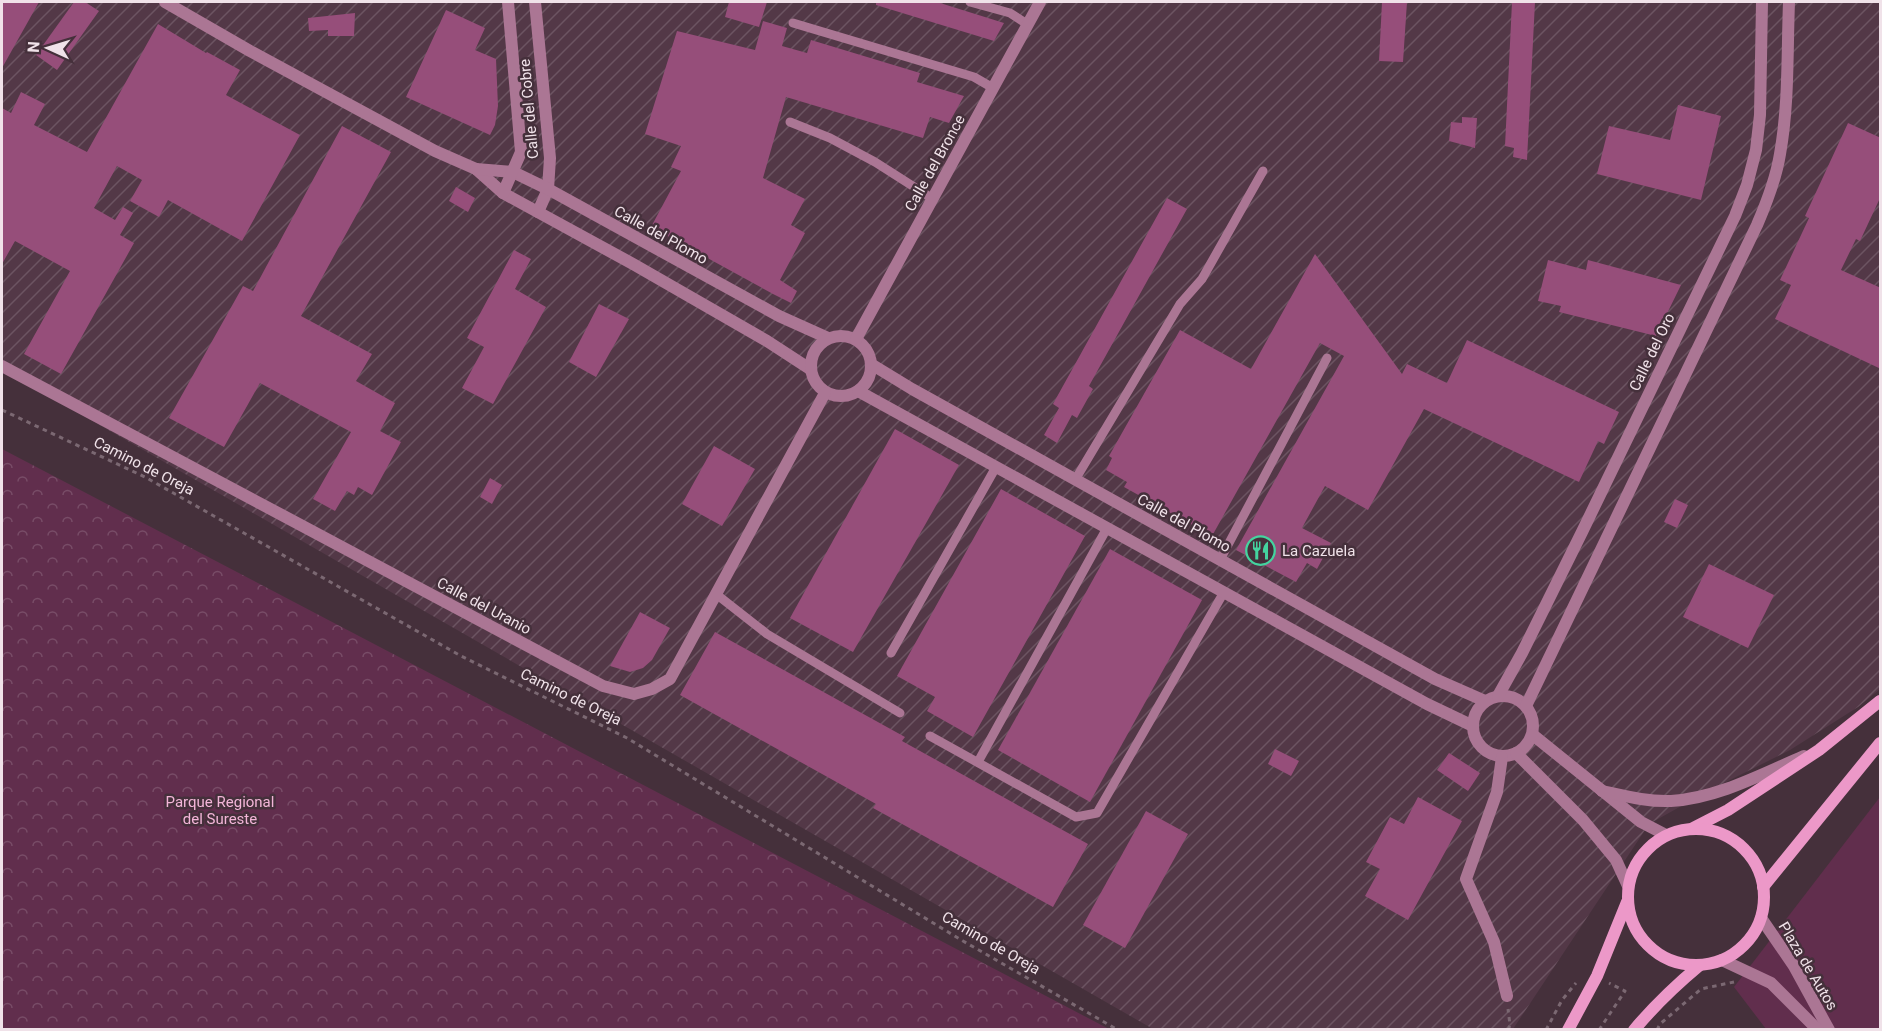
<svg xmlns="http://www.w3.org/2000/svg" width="1882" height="1031" font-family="Roboto,sans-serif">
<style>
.industrial{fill:url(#industrial-furrows)}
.grass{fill:#612e4d}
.forest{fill:url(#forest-crowns)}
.building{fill:#964e7a}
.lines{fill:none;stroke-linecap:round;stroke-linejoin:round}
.path{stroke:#7b6872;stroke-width:3;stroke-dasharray:4.5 4.5;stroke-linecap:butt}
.service{stroke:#ab7694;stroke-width:9}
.minor{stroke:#ab7694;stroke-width:12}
.secondary{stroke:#ec98c8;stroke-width:12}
.labels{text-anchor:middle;stroke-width:5;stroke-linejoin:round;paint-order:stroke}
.street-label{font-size:15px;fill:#f0e2e9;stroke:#45303b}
.poi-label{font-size:15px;fill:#f0e2e9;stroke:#45303b;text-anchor:start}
.park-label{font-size:15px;fill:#f3b5d8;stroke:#45303b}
</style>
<defs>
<pattern id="industrial-furrows" width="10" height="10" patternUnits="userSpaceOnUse" patternTransform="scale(1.5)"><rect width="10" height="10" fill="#533847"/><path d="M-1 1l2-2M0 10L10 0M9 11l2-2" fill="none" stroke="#6c5462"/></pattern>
<pattern id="forest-crowns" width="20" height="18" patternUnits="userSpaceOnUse" patternTransform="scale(1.5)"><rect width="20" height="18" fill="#612e4d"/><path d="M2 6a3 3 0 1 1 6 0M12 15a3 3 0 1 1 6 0" fill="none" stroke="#784c67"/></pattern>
</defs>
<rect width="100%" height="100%" fill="#45303b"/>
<path class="industrial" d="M2 2H1880V689L1858 707 1790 750 1712 789 1649 824 1513 1029H1153L2 369Z"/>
<path class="grass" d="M1880 797V1029H1766L1734 987Z"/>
<path class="forest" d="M2 449 1109 1029H2Z"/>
<g class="building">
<path d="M2 2H39L2 68Z"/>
<path d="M74 2H85L99 11 57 70 36 55Z"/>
<path d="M729 2H767L759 27 725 17Z"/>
<path d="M876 2H937L1004 23 994 41 876 5Z"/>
<path d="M1382 2H1407L1403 62 1379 61Z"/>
<path d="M1512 2H1535L1527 160 1513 157 1514 148 1505 146Z"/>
<path d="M446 10 485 28 475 50 496 59 498 106 495 125 490 135 406 97Z"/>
<path d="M355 13 354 36H328V30L309 31 308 18Z"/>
<path d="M763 21 787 28 782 46 807 53 811 40 920 73 917 82 964 96 949 123 930 117 923 138 786 97 763 178 805 199 791 225 805 233 780 280 797 291 791 303 773 294 651 227 681 171 671 167 681 146 645 134 677 31 755 50Z"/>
<path d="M158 24 206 53 207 52 240 70 226 95 300 135 242 241 168 200 159 217 130 201 142 180 117 166 94 208 115 220 123 207 133 213 120 235 134 243 61 374 24 354 70 271 15 241 2 264V108L11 113 21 92 45 104 34 125 87 152Z"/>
<path d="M1678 105 1721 116 1701 200 1597 174 1609 126 1670 140Z"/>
<path d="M1462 117 1477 118 1475 148 1449 141 1451 122 1462 123Z"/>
<path d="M1848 123 1881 138V196L1860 241 1856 239 1841 270 1881 288V369L1775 319 1791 285 1780 280 1809 218 1805 216Z"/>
<path d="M342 126 391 152 301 316 372 354 356 381 395 403 380 431 401 442 372 495 358 487 354 495 347 491 335 511 313 499 351 432 260 383 224 447 169 418 243 286 253 291Z"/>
<path d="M456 187 475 198 468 212 449 201Z"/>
<path d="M1167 198 1187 209 1089 386 1093 389 1077 418 1072 415 1057 443 1044 435 1059 408 1053 404Z"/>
<path d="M514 250 531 259 515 289 546 307 493 404 462 388 484 347 467 338Z"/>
<path d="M1315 254 1402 374 1407 364 1447 383 1467 340 1619 412 1604 444 1598 441 1579 482 1424 409 1368 510 1325 486 1302 528 1331 543 1317 569 1307 563 1296 582 1236 550 1344 356 1320 343 1212 536 1124 487 1127 482 1106 470 1112 458 1109 456 1180 330 1251 369Z"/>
<path d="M1548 260 1586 270 1588 260 1681 285 1656 336 1559 312 1561 306 1538 301Z"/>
<path d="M599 304 629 319 596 377 569 362Z"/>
<path d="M895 429 959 465 853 652 790 618Z"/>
<path d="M714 446 755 469 722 526 682 504Z"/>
<path d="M490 478 502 485 492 504 480 497Z"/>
<path d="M1001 489 1085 536 973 737 927 711 935 697 897 676Z"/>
<path d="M1675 499 1688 505 1677 528 1664 522Z"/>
<path d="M1110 549 1202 600 1090 802 998 750Z"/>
<path d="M1709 564 1774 595 1748 648 1683 617Z"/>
<path d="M640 612 670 628 652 660 643 668 630 672 610 666Z"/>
<path d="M715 632 905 737 902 741 1088 844 1053 907 873 808 876 804 680 695Z"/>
<path d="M1275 749 1299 761 1291 776 1268 764Z"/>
<path d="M1449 753 1480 773 1468 791 1437 770Z"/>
<path d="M1418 797 1462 821 1408 920 1365 896 1380 869 1366 862 1390 817 1404 824Z"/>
<path d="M1146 811 1188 834 1125 948 1083 925Z"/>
</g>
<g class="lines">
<g class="path">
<path d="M2 410 145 477 461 656 627 738 963 941 1118 1030"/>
<path d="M1508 1030 1510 1025 1508 1009"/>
<path d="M1546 1030 1562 1000 1576 983"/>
<path d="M1599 1030 1625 991 1609 983"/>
<path d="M1657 1030 1660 1024 1701 989 1734 982"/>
</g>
<g class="service">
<path d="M970 2 1010 13 1027 24"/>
<path d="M793 23 974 77 993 88"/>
<path d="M790 122 830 138 875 162 933 199"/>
<path d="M1075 480 1180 304 1202 279 1263 171"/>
<path d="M1220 560 1327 358"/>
<path d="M716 594 767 634 900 713"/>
<path d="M891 653 996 467"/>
<path d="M930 736 1076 817 1097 813 1224 592"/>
<path d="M978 762 1107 528"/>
</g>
<g class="minor">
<path d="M165 2 250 51 435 151 476 169 503 193 633 264 767 341 810 369"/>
<path d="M535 2 550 158 548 189 538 212"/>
<path d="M476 169 513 172 548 189 779 316 828 338"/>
<path d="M503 193 521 152 508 2"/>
<circle cx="841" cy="366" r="30"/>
<path d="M856 339 1040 2"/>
<path d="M871 364 912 389 1435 679 1485 701"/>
<path d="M2 366 603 686 634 694 652 689 670 679 825 393"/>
<path d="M858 391 1427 704 1473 726"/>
<circle cx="1503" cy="726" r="30"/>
<path d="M1498 696 1522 653 1582 532 1735 216 1747 185 1756 150 1760 115 1762 2"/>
<path d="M1526 706 1757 225C1767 202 1776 179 1780 154 1789 104 1787 52 1789 2"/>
<path d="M1533 735 1641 822 1666 835"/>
<path d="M1516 753 1583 820 1616 860 1628 886"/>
<path d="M1502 757 1497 792 1466 879 1494 942 1507 996"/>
<path d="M1602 791C1625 796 1648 802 1671 801 1718 798 1762 774 1804 756"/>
<path d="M1761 918 1794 966 1829 1030"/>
<path d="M1722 960 1771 983 1818 1030"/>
</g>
<g class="secondary">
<path d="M1693 828 1728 810 1819 750 1880 701"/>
<circle cx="1696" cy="897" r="68"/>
<path d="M1763 887 1880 743"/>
<path d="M1568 1030 1597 976 1627 902"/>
<path d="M1634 1030C1654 1006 1676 985 1700 965"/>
</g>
</g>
<defs>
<symbol id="restaurant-ring" viewBox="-11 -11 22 22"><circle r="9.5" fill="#45303b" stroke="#44d49f" stroke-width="1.5"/><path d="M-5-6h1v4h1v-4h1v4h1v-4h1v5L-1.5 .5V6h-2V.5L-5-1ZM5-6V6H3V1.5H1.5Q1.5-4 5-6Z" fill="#44d49f"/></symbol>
</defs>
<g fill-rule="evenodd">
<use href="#restaurant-ring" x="1244" y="534" width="33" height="33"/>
</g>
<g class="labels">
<g class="street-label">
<text transform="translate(529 109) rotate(-95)" y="5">Calle del Cobre</text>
<text transform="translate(935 163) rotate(-61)" y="5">Calle del Bronce</text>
<text transform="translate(661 235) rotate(29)" y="5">Calle del Plomo</text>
<text transform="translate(1652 352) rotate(-64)" y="5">Calle del Oro</text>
<text transform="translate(144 466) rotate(27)" y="5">Camino de Oreja</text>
<text transform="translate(1184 523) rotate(29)" y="5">Calle del Plomo</text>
<text transform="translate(484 606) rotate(28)" y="5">Calle del Uranio</text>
<text transform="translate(571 697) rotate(26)" y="5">Camino de Oreja</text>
<text transform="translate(991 943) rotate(30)" y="5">Camino de Oreja</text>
<text transform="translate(1808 966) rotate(59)" y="5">Plaza de Autos</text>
</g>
<g class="poi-label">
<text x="1282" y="556">La Cazuela</text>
</g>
<g class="park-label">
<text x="220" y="807">Parque Regional<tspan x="220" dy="17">del Sureste</tspan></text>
</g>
</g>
<rect width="1882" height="1031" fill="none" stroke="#f0e2e9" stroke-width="6"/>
<g transform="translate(48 48) rotate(274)" stroke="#45303b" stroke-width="4.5" paint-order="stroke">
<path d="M0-4.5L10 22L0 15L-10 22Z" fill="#f0e2e9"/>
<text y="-9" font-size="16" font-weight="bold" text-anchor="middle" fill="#f0e2e9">N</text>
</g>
</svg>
